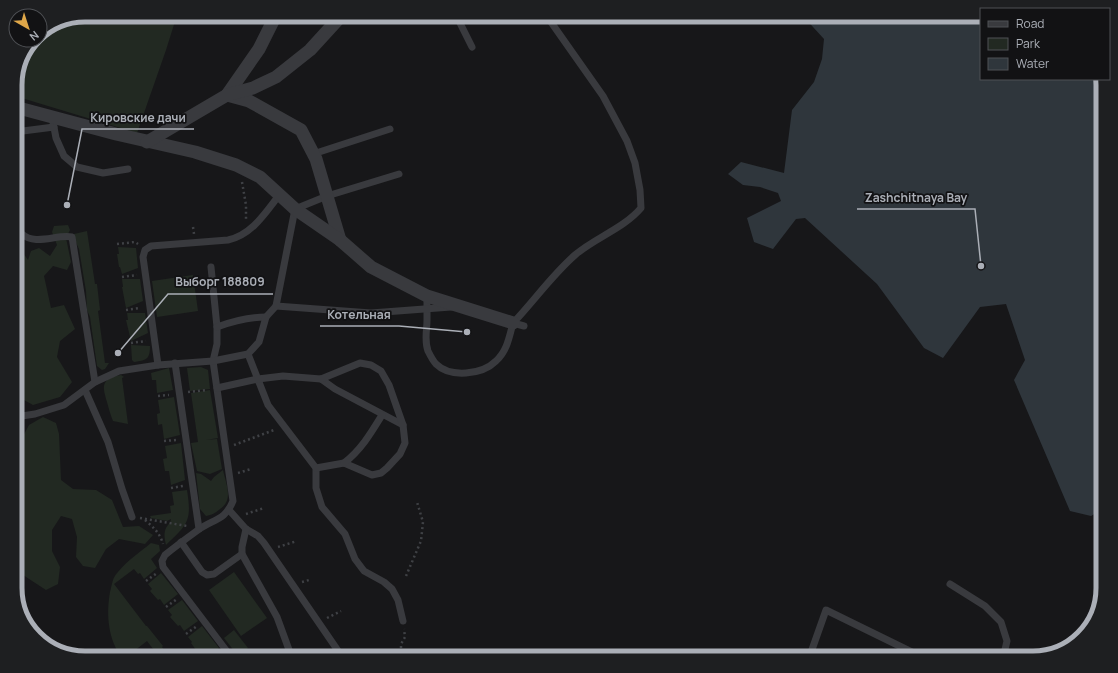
<svg xmlns="http://www.w3.org/2000/svg" width="1118" height="673" font-family="Manrope,sans-serif">
<style>
.green{fill:#222922}
.water{fill:#2f363c}
.lines{fill:none;stroke-linecap:round;stroke-linejoin:round}
.path{stroke:#3f4145;stroke-width:2.5;stroke-dasharray:2 3;stroke-linecap:butt}
.lane{stroke:#393a3e;stroke-width:7}
.street{stroke:#393a3e;stroke-width:13}
.rim{fill:none;stroke:#abafb7;stroke-width:5}
.leader{fill:none;stroke:#abafb7;stroke-width:1.5}
.callout-dot{fill:#abafb7;stroke:#121214;stroke-width:1.5}
.callout-label{font-size:12px;text-anchor:middle;font-weight:bold;fill:#abafb7;stroke:#121214;stroke-width:3.5;stroke-linejoin:round;paint-order:stroke}
</style>
<rect width="100%" height="100%" fill="#171719"/>
<g class="green">
<path d="M85 15H177L166 50 137 133 15 96V81L34 40H40V32L58 20Z"/>
<path d="M68 225 70 230 66 238 71 262 67 270 53 266 44 276 51 308 64 305 75 329 60 341 57 357 72 382 60 397 33 405 24 400 15 367V241L28 260 31 251 39 248 50 256 57 245 52 232 54 226Z"/>
<path d="M87 231 95 284H97L100 310 98 311 105 363H109L105 369 102 370 97 366 90 317 87 310 86 291 79 249 74 238V234Z"/>
<path d="M118 247 136 248 138 268 122 274 120 267H119L117 254H119Z"/>
<path d="M193 275 198 311 157 317 152 281Z"/>
<path d="M122 279H140L143 301 126 308 122 287H123Z"/>
<path d="M127 313H145L148 333 131 341 126 320H128Z"/>
<path d="M131 345 150 346C150 360 146 360 134 362L132 360Z"/>
<path d="M201 367 208 370 210 389 190 391 187 368Z"/>
<path d="M169 368 173 390 157 393 156 380H152L151 373Z"/>
<path d="M121 375 124 377 122 378 128 424 113 421C110 414 109 409 107 402 102 385 101 379 121 375Z"/>
<path d="M210 390 218 438 206 440 217 439 222 469 210 474 197 471 191 443 198 442 191 393Z"/>
<path d="M174 397 180 435 164 439 162 424 158 425 157 414 160 413 158 400Z"/>
<path d="M43 417 56 423 59 434 61 480 73 489 96 490 112 500 123 527 139 526 153 535 145 544 119 539 106 549 95 568 83 566 76 557 77 537 72 519 61 516 52 530V551L60 567 58 584 46 590 23 575 21 440 29 425Z"/>
<path d="M181 443 185 480 171 485 169 471H165L163 459 167 458 165 446Z"/>
<path d="M223 470C226 484 234 500 220 509 215 513 212 515 206 516L200 509 196 473 201 474 211 481 214 477Z"/>
<path d="M187 490C192 521 188 524 166 545 164 537 163 529 170 523L171 519 167 521 151 518 150 516 171 513 170 506 174 505 172 492Z"/>
<path d="M151 543 159 545 160 551 151 559 157 568 144 579 140 573 138 574 134 569 114 584 146 626H147L163 646 162 647 170 658H160L147 641 125 658H122C108 639 106 615 110 592 112 585 112 578 118 572 127 561 140 552 151 543Z"/>
<path d="M234 572 267 618 241 636 209 590Z"/>
<path d="M161 573 178 594 164 605 160 599 158 600 150 591 152 589 148 584Z"/>
<path d="M182 600 198 621 184 631 180 625 178 626 170 617 172 615 168 610Z"/>
<path d="M202 626 219 648 205 658 200 652 198 653 191 643 192 642 188 637Z"/>
<path d="M234 630 248 648 238 656 224 638Z"/>
</g>
<path class="water" d="M802 15H981V79H1102L1103 509 1091 516 1070 511 1014 380 1025 360 1006 304 980 307 943 358 924 348 877 284 805 218 796 219 773 249 754 242 747 218 781 201 778 193 760 187 743 185 728 174 741 162 784 173 792 110 814 82 822 59 824 39Z"/>
<g class="lines">
<g class="path">
<path d="M242 182 246 205V219"/>
<path d="M193 227 194 234"/>
<path d="M117 244 135 242 138 244"/>
<path d="M122 277 137 275"/>
<path d="M126 310 140 308"/>
<path d="M131 343 146 341"/>
<path d="M188 392 207 390"/>
<path d="M158 396 169 395"/>
<path d="M164 441 176 440"/>
<path d="M234 445 274 430"/>
<path d="M238 473 251 469"/>
<path d="M171 488 183 486"/>
<path d="M246 514 264 508"/>
<path d="M140 518 187 526"/>
<path d="M145 520C153 527 160 533 163 544"/>
<path d="M278 547 297 541"/>
<path d="M406 576 421 541 423 522 417 502"/>
<path d="M146 581 157 573"/>
<path d="M302 582 309 580"/>
<path d="M166 607 177 599"/>
<path d="M327 618 341 611"/>
<path d="M186 634 197 626"/>
<path d="M209 658 216 652"/>
<path d="M401 658V644L405 637 404 629"/>
</g>
<g class="lane">
<path d="M456 15 472 47"/>
<path d="M52 117 56 138 64 156 77 167 103 173 128 169"/>
<path d="M15 132 54 127"/>
<path d="M313 154 390 129"/>
<path d="M15 223C17 226 19 231 22 234 35 246 57 234 72 237L95 382"/>
<path d="M211 267 217 327V344L213 361 233 501C225 521 213 519 198 530 187 538 176 546 165 555L162 561 163 567 232 658"/>
<path d="M427 296C427 304 427 312 427 320 427 331 424 340 428 351 430 355 433 361 436 364 450 378 482 375 496 361 507 351 509 338 513 323L524 326"/>
<path d="M276 306 371 313 451 307"/>
<path d="M513 323C534 301 552 275 575 255 596 237 623 229 641 208L640 190 635 163 627 141 603 96 546 15"/>
<path d="M217 327C233 321 248 317 266 317"/>
<path d="M248 354 268 405 316 468V488L322 507 345 534 355 559 364 571 384 582 392 589 398 600 403 621"/>
<path d="M175 363 199 529"/>
<path d="M158 365 143 257 145 250 151 246 228 240C252 235 266 212 280 194"/>
<path d="M321 379 335 389 403 425"/>
<path d="M217 388 258 379 283 376 321 379 360 363 371 365 381 371 389 385 403 425 405 443 400 454 387 468 381 473 372 475 344 463 316 468"/>
<path d="M85 390 108 442 122 489 132 517"/>
<path d="M15 417 35 414 64 405 95 382 119 371 158 365 213 361 248 354 259 342 266 317 276 306 295 209 327 196 399 174"/>
<path d="M344 463C361 450 371 433 382 415"/>
<path d="M229 510 246 529 258 536 264 543 343 658"/>
<path d="M246 529 242 547V554L277 617 292 658"/>
<path d="M181 542 202 572 207 575 214 574 242 554"/>
<path d="M950 584 985 606 1001 622 1007 641 1003 658"/>
<path d="M809 658 826 610 924 658"/>
</g>
<g class="street">
<path d="M227 95 249 101 301 130 316 159 340 240"/>
<path d="M227 95 259 49 276 15"/>
<path d="M15 107 116 134 195 152 236 165 260 177 295 209 340 240 371 267 427 296 513 323"/>
<path d="M147 142 227 95 253 88 276 77 310 50 342 15"/>
</g>
</g>
<path d="M0 0H1118V673H0ZM85 22H1033A63 63 0 0 1 1096 85V588A63 63 0 0 1 1033 651H85A63 63 0 0 1 22 588V85A63 63 0 0 1 85 22Z" fill="#1e1f21" fill-rule="evenodd"/>
<path class="rim" d="M85 22H1033A63 63 0 0 1 1096 85V588A63 63 0 0 1 1033 651H85A63 63 0 0 1 22 588V85A63 63 0 0 1 85 22Z"/>
<path class="leader" d="M67 205L82 129H194M981 266L975 209H857M118 353L168 294H273M467 332L399 326H320"/>
<g class="callout-dot">
<circle cx="67" cy="205" r="4"/>
<circle cx="981" cy="266" r="4"/>
<circle cx="118" cy="353" r="4"/>
<circle cx="467" cy="332" r="4"/>
</g>
<g class="callout-label">
<text x="138" y="122">Кировские дачи</text>
<text x="916" y="202">Zashchitnaya Bay</text>
<text x="220" y="286">Выборг 188809</text>
<text x="359" y="319">Котельная</text>
</g>
<rect x="980" y="8" width="130" height="72" fill="#121214" stroke="#4f5155"/>
<rect x="988" y="21" width="20" height="6" fill="#393a3e" stroke="#4f5155"/>
<text x="1016" y="28" font-size="12" fill="#abafb7">Road</text>
<rect x="988" y="38" width="20" height="12" fill="#222922" stroke="#4f5155"/>
<text x="1016" y="48" font-size="12" fill="#abafb7">Park</text>
<rect x="988" y="58" width="20" height="12" fill="#2f363c" stroke="#4f5155"/>
<text x="1016" y="68" font-size="12" fill="#abafb7">Water</text>
<g transform="translate(28 28) rotate(141)"><circle r="19" fill="#121214" stroke="#4f5155"/>
<path d="M0-3L7 15L0 10L-7 15Z" fill="#dfa749"/>
<text y="-6" font-size="11" font-weight="bold" text-anchor="middle" fill="#abafb7">N</text>
</g>
</svg>
